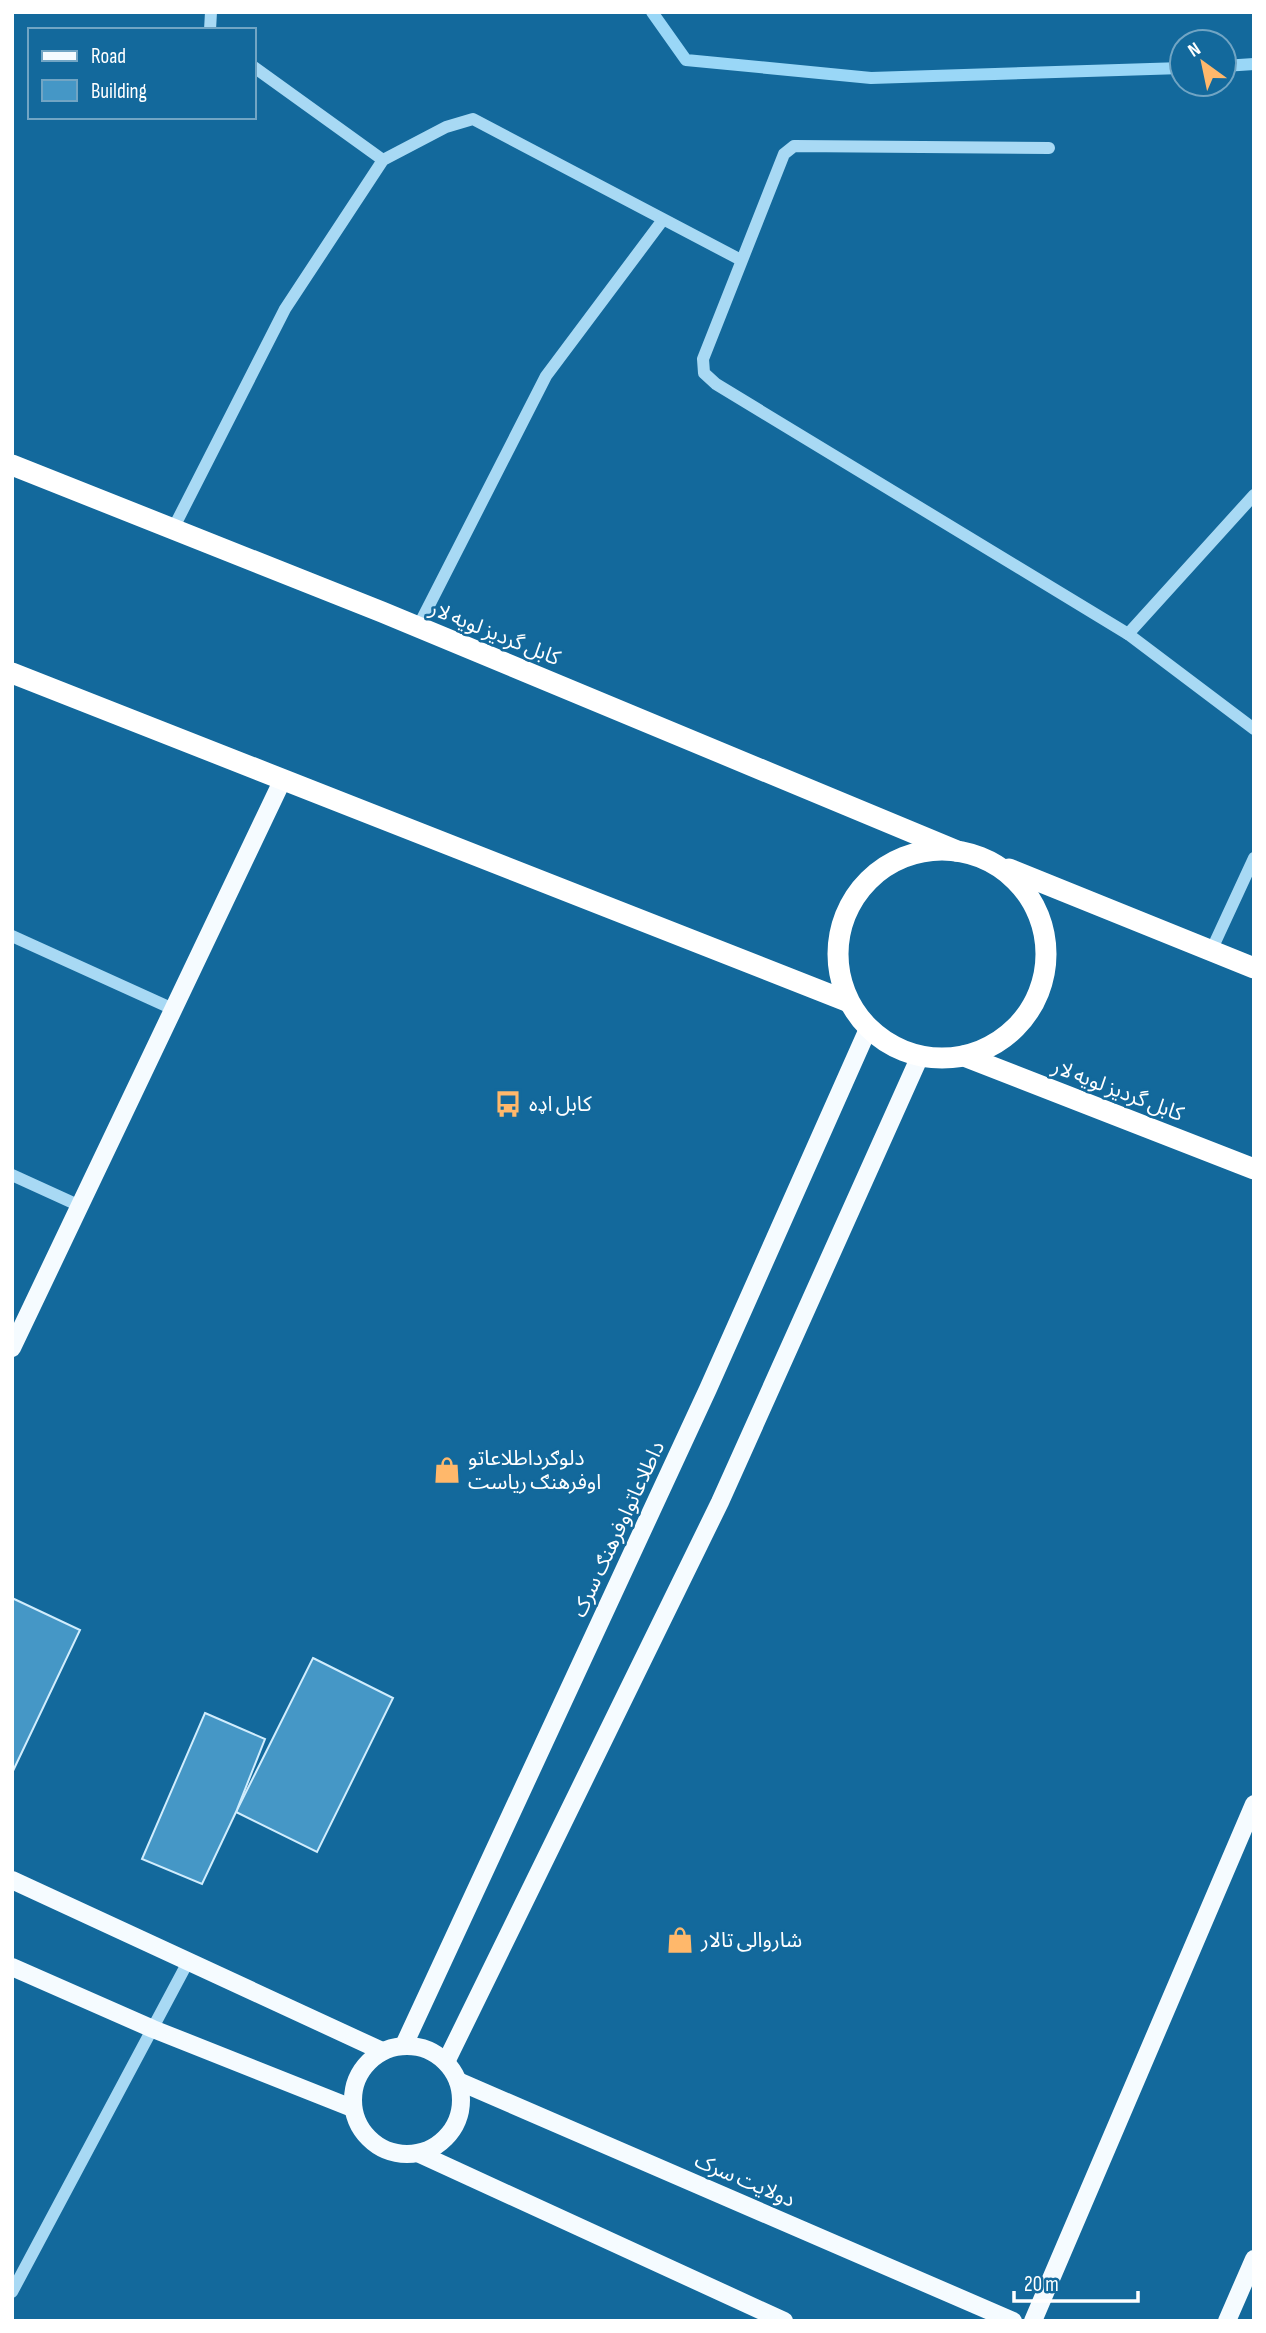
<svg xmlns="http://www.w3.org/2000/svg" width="1266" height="2333" font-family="'Sofia Sans Condensed','Noto Sans Arabic',sans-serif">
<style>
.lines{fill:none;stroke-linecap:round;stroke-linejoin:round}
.stream{stroke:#9ad7f7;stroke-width:12}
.building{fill:#4597c6;stroke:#d1edfd;stroke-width:2}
.minor{stroke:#a8d9f4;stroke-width:12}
.major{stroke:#f5fbff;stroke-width:18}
.highway{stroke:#fff;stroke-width:21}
.labels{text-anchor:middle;stroke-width:5;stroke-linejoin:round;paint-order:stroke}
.street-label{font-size:21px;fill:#fff;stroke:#13699c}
.poi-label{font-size:21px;fill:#fff;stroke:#13699c;text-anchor:start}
</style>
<rect width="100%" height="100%" fill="#13699c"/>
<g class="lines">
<g class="stream">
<path d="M652 12 686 60 871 78 1182 68"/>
<path d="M1224 66 1254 64"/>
</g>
</g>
<g class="building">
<path d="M12 1598 80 1630 12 1773Z"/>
<path d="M313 1658 393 1698 317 1852 236 1812Z"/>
<path d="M205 1713 265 1739 236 1812 202 1884 142 1859Z"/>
</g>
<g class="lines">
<g class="minor">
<path d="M210 30 211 12"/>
<path d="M254 67 383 160"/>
<path d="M1049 148 794 146 784 154 703 359 704 373 716 384 1128 634 1254 729"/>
<path d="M173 529 285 309 383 160 446 127 473 119 741 260"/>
<path d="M418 627 546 376 662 221"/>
<path d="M1128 634 1254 495"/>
<path d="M12 936 173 1009"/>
<path d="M1211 951 1254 858"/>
<path d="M12 1175 80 1206"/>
<path d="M12 2292 189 1960"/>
</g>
<g class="major">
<path d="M12 1348 283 779"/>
<path d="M12 1880 382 2051"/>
<path d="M12 1967 153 2029 352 2108"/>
<path d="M404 2045 708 1389 868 1029"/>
<circle cx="407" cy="2100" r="54"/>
<path d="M446 2062 720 1502 920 1056"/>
<path d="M458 2081 1013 2321"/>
<path d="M420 2154 784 2321"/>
<path d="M1033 2321 1254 1804"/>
<path d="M1227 2321 1254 2259"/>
</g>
<g class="highway">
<path d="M12 465 382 612 957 851"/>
<path d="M12 673 849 1002"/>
<circle cx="942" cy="954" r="104"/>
<path d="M1009 869 1254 968"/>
<path d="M964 1056 1254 1169"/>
</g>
</g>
<defs>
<symbol id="bus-bare" viewBox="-9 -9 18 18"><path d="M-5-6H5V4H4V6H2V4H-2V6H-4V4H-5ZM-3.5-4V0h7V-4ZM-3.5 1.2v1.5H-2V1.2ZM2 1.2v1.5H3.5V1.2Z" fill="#ffb86b" stroke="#13699c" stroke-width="2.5" paint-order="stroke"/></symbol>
<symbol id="shop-bare" viewBox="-9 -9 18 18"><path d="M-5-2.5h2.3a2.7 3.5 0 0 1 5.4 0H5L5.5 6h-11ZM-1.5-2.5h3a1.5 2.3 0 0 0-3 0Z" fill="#ffb86b" stroke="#13699c" stroke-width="2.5" paint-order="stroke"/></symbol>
</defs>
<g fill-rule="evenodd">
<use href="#bus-bare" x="489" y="1085" width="38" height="38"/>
<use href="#shop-bare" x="428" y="1451" width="38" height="38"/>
<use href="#shop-bare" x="661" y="1921" width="38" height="38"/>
</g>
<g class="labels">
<g class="street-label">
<text transform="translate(495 633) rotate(22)" y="7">کابل گردیز لویه لار</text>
<text transform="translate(1118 1090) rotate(21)" y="7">کابل گردیز لویه لار</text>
<text transform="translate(618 1529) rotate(-65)" y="7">داطلاعاتواوفرهنګ سرک</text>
<text transform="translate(745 2180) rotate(23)" y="7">دولایت سرک</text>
</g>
<g class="poi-label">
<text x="529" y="1111">کابل اډه</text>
<text x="468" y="1465">دلوګرداطلاعاتو<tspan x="468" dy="24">اوفرهنګ ریاست</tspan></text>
<text x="701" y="1947">شاروالی تالار</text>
</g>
</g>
<rect width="1266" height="2333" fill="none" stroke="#ffffff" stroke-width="28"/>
<rect x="28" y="28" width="228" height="91" fill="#13699c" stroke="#71a5c4" stroke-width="2"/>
<rect x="42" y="51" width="35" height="10" fill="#f5fbff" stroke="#71a5c4" stroke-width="2"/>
<text x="91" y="63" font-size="21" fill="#ffffff">Road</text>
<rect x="42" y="80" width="35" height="21" fill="#4597c6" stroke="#71a5c4" stroke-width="2"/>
<text x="91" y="98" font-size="21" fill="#ffffff">Building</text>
<g transform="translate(1203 63) rotate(327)"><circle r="33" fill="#13699c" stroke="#71a5c4" stroke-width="2"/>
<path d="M0-5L12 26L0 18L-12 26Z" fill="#ffb86b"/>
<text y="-10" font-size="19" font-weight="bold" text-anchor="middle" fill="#ffffff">N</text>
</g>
<path d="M1014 2291v10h124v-10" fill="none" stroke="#ffffff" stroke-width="3.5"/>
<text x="1024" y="2291" font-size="21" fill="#ffffff" stroke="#13699c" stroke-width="5" paint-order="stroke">20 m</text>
</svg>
